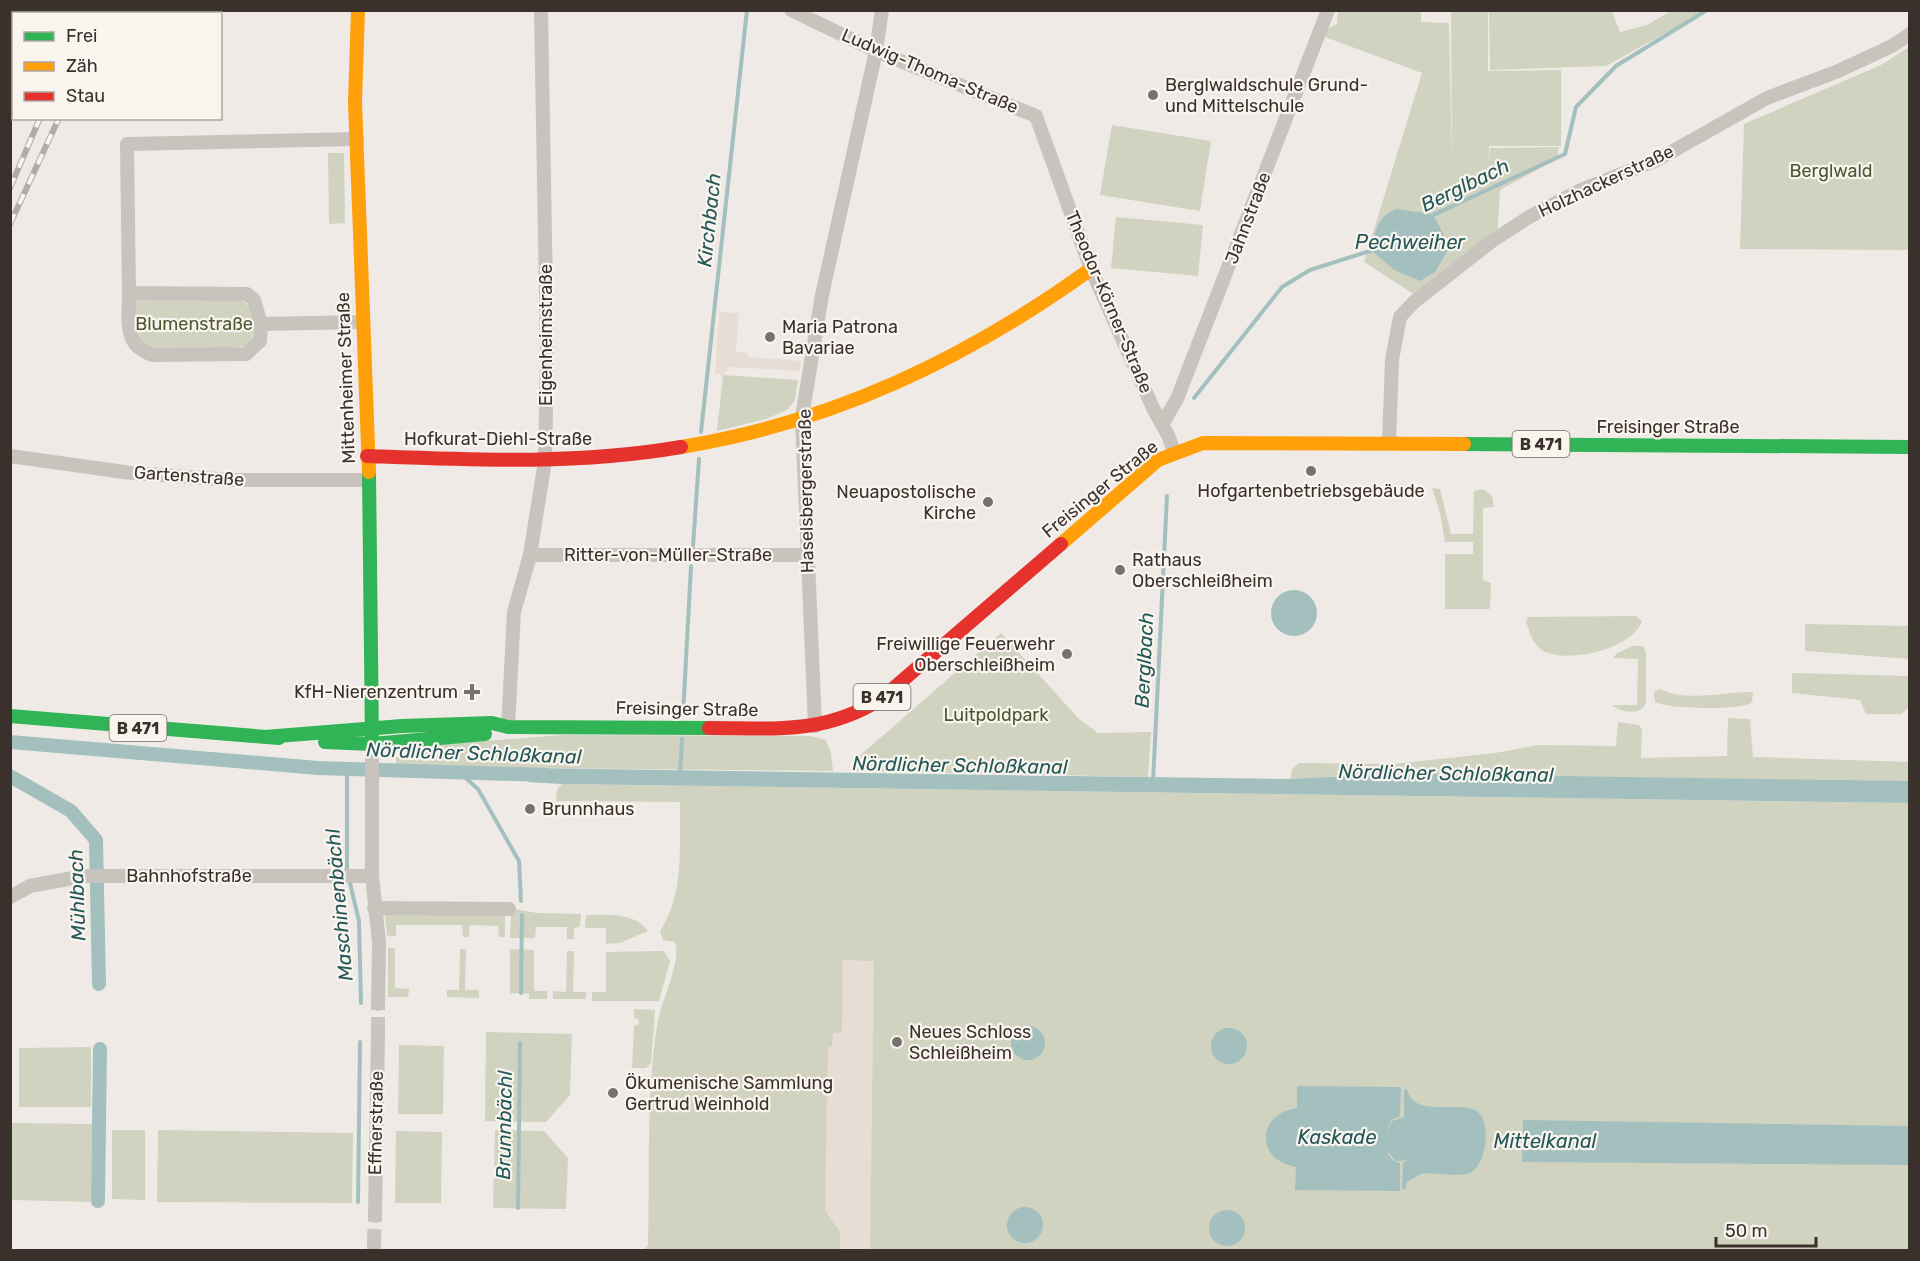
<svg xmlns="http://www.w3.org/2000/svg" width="1920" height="1261" font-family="Rubik,sans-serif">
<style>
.green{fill:#d1d3c1}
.plaza{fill:#e8ddd4}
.water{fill:#a3c0bf}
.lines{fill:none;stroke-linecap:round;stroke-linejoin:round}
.stream{stroke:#a3c0bf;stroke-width:4}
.canal{stroke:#a3c0bf;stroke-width:14}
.street-tunnel{stroke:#cbc5c1;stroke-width:14;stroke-dasharray:14 7;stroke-linecap:butt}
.street{stroke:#c9c3be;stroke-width:14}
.fast{stroke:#30b455;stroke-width:14}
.slow{stroke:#ff9f0a;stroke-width:14}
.jam{stroke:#e5322d;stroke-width:14}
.rail-casing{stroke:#b1aca8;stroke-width:6}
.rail{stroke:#faf4ef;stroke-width:4;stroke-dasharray:11;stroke-linecap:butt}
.poi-dot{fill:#79716d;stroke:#faf4ef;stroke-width:2}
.labels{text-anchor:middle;stroke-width:4.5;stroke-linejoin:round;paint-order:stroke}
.shield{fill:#faf4ef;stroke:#746b66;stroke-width:1.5}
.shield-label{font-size:16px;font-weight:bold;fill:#3a302c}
.street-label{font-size:18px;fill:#3a302c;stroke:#faf4ef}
.poi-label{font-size:18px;fill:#3a302c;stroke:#faf4ef;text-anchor:start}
.park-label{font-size:18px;fill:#4a5731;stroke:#faf4ef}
.water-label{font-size:20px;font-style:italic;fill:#235859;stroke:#faf4ef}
</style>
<rect width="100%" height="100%" fill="#efeae6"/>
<g class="green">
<path d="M1338 11H1421V22L1449 23 1452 165 1451 11H1488V71L1561 70V146H1489V167L1490 148 1559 147 1557 159 1500 190 1497 240 1415 295 1364 262 1422 73 1317 34 1337 24Z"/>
<path d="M1489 11H1612L1620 32 1647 25 1671 11H1705L1606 66 1490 70Z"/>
<path d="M1909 47V250L1740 249 1744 124 1881 65Z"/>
<path d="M1112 125 1211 141 1200 211 1100 195Z"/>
<path d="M328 153H344L345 223 329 224Z"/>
<path d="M1116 217 1203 225 1198 276 1111 268Z"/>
<path d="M238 298C256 307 256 324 251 341L244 346 231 349H148C132 341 130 314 136 299Z"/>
<path d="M723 375 798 380 795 400 787 410 766 419 717 431Z"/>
<path d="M1432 488 1440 489 1451 534H1473L1474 491 1483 489 1492 496 1494 507 1483 508V580L1491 583 1490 609H1445V554H1473V542H1445L1440 513Z"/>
<path d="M1636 616 1642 621C1633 649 1566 665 1542 650 1532 644 1530 631 1526 622L1528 617Z"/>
<path d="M1805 624 1909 626V659L1805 651Z"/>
<path d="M1001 633 1079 719 1098 733 1151 732 1148 777 852 771 857 758Z"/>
<path d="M1633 646H1643L1646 652V701L1644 707C1635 715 1620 712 1612 705H1637L1638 659 1613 658 1617 653Z"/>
<path d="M1792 673 1909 676V706L1902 714H1866L1860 700 1792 693Z"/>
<path d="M1660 689C1687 703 1724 691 1753 692L1752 702C1745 711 1666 709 1655 702L1654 692Z"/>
<path d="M1728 718 1750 719 1753 757 1910 762 1909 782 1291 778 1292 769 1299 763 1393 764 1495 753 1539 745 1616 746 1618 722 1639 725 1642 730 1641 758 1727 756Z"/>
<path d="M563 735 810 736 826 740 831 752 833 771 528 768 527 775 396 770V757L408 756 407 747Z"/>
<path d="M562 784 1909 803V1250H643L648 1246C650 1174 646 1096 657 1026 660 1003 682 962 675 942L663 940 660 931C685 893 679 846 680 802L556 801 557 789Z"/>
<path d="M515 909 537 913 581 914 580 927 574 928V939H567V927H536L535 938H510L511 915Z"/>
<path d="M385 913 505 915V937H499L498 926 470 925 469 937H463L462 925H396V936H387Z"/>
<path d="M586 915C607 915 634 912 648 931L620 943 606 944V928H585Z"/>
<path d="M388 948H395V988L409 989 408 997H388Z"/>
<path d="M460 949H466L465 990H479V998L447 997V990H459Z"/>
<path d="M510 949 534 950V991H547V999H529V994L510 993Z"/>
<path d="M567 951H574L573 992H586V999H553V991L566 992Z"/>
<path d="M658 951H664L670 961 659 1001H592V992H606V952Z"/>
<path d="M634 1009 655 1010 651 1063 646 1068H632L634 1026 639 1024 638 1019 634 1018Z"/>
<path d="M486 1032 572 1034 570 1095 546 1122 485 1121Z"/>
<path d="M399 1045 444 1046 443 1114H398Z"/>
<path d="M91 1047V1107H19V1048Z"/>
<path d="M11 1123 92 1124 91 1202 11 1200Z"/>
<path d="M112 1130H145V1200L112 1199Z"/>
<path d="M158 1130 353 1133 352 1203 157 1202Z"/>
<path d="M495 1130 544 1131 568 1158 566 1209 493 1208Z"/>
<path d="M396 1131 442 1132 441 1203H395Z"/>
</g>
<g class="plaza">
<path d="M719 312 739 313 736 352 748 353V357L801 361 800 371 729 367 724 375 715 374Z"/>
<path d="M843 960 874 961 870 1250H840V1232L825 1211 828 1047H832L833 1033 842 1032Z"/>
</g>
<g class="water">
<path d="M1396 209 1433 214 1450 247 1435 272 1420 281 1394 270 1372 251C1375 232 1376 217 1396 209Z"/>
<circle cx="1294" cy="613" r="23"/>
<path d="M527 768 1281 779 1415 774 1909 781 1910 803 562 784 528 782Z"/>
<circle cx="1028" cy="1043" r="17"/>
<circle cx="1229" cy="1046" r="18"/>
<path d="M1297 1086 1401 1087 1400 1116 1391 1120 1386 1134 1392 1121 1404 1117V1090L1407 1089C1413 1118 1457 1101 1475 1110 1493 1118 1487 1170 1467 1174 1453 1177 1436 1172 1421 1174L1407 1182 1405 1189H1402L1403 1163 1408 1160 1396 1161 1387 1151C1388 1157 1394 1162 1400 1163V1191L1295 1190 1296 1167C1255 1160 1256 1114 1297 1108Z"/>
<path d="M1523 1120 1909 1126V1165L1522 1162Z"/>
<circle cx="1025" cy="1225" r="18"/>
<circle cx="1227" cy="1228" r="18"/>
</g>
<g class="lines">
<g class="stream">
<path d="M1431 216 1565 154 1576 107 1616 66 1707 10"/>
<path d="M1194 398 1282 287 1310 270 1376 249"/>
<path d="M701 432 747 10"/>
<path d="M693 546 699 459"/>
<path d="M683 715 691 566"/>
<path d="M347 770V872"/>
<path d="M460 773 478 789 519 861 521 901"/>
<path d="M680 774 682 739"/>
<path d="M1153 782 1167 496"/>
<path d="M349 879 359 921 361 1003"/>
<path d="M521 993 522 915"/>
<path d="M358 1202 360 1042"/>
<path d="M518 1208 520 1043"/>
</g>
<g class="canal">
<path d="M10 742 318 768 546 775"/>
<path d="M10 776 71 811 96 840 99 984"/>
<path d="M98 1201 100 1049"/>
</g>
<g class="street-tunnel">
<path d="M378 1031V1004"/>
<path d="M374 1243 375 1216"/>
</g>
<g class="street">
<path d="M791 10 876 51 1036 116 1091 269 1153 408 1168 435 1174 452"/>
<path d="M129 293C129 320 122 345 153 355L246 354 260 341 261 324 362 322"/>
<path d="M261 324 254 300 247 294 129 293 127 144 357 139"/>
<path d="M1163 423 1177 399 1328 10"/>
<path d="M1389 442 1392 360 1400 317 1414 302 1492 241 1529 217 1581 190 1657 160 1767 98 1836 72 1892 46 1910 34"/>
<path d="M10 456 131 473 230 480H369"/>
<path d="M530 555H806"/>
<path d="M815 726 802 417 822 295 876 51 882 10"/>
<path d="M508 727 514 612 530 555 545 461 547 352 541 10"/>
<path d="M372 744V876L379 942 378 1004"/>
<path d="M10 897 30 886 84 876H372"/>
<path d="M374 908 509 909"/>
<path d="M375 1216 378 1031"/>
<path d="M374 1243V1250"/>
</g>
<g class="fast">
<path d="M1464 444 1910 447"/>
<path d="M369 472 372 742"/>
<path d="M10 716 279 738"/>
<path d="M265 737 402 726 492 723 508 727 709 728"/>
<path d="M325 742 372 744 485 734"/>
</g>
<g class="slow">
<path d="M358 10 355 102 369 472"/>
<path d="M681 447C834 422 966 359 1091 269"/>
<path d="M1061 544 1158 460 1203 443 1464 444"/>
</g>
<g class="jam">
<path d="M367 456C473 460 576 465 681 447"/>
<path d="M709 728C774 728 823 735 881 699L1061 544"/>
</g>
<defs>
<g id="rail">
<path d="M84 14 85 10"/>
<path d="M107 14 109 10"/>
<path d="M10 188 40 118"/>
<path d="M10 224 59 118"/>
</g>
</defs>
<use href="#rail" class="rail-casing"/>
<use href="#rail" class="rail"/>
</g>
<g class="poi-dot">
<circle cx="1153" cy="95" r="6"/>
<circle cx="770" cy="337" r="6"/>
<circle cx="1311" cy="471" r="6"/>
<circle cx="988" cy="502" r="6"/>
<circle cx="1120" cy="570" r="6"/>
<circle cx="1067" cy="654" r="6"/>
<path d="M469 683h6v6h6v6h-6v6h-6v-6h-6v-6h6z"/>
<circle cx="530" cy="809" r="6"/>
<circle cx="897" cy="1042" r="6"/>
<circle cx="613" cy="1093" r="6"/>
</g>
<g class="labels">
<g class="shield">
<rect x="1512.5" y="431" width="57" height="26" rx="4.5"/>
<rect x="853.5" y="684" width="57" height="26" rx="4.5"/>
<rect x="109.5" y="715" width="57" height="26" rx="4.5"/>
</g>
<g class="shield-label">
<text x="1541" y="450">B 471</text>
<text x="882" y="703">B 471</text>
<text x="138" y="734">B 471</text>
</g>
<g class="street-label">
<text transform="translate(930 71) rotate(23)" y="6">Ludwig-Thoma-Straße</text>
<text transform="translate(1606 181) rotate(-25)" y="6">Holzhackerstraße</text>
<text transform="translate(1248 218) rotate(-69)" y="6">Jahnstraße</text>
<text transform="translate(1109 302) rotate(67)" y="6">Theodor-Körner-Straße</text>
<text transform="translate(546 335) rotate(-90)" y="6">Eigenheimstraße</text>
<text transform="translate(346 378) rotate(-92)" y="6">Mittenheimer Straße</text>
<text x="1668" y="433">Freisinger Straße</text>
<text x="498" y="445">Hofkurat-Diehl-Straße</text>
<text transform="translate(189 476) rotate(4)" y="6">Gartenstraße</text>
<text transform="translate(1100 489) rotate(-39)" y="6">Freisinger Straße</text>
<text transform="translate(806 491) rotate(-91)" y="6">Haselsbergerstraße</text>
<text x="668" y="561">Ritter-von-Müller-Straße</text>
<text transform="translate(687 709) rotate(1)" y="6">Freisinger Straße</text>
<text x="189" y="882">Bahnhofstraße</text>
<text transform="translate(376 1123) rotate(-89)" y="6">Effnerstraße</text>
</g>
<g class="poi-label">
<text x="1165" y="91">Berglwaldschule Grund-<tspan x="1165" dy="21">und Mittelschule</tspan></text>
<text x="782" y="333">Maria Patrona<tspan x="782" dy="21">Bavariae</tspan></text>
<text x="1311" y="497" text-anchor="middle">Hofgartenbetriebsgebäude</text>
<text x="976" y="498" text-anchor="end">Neuapostolische<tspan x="976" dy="21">Kirche</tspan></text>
<text x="1132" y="566">Rathaus<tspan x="1132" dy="21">Oberschleißheim</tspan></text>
<text x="1055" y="650" text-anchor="end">Freiwillige Feuerwehr<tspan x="1055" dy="21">Oberschleißheim</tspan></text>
<text x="458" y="698" text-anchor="end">KfH-Nierenzentrum</text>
<text x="542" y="815">Brunnhaus</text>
<text x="909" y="1038">Neues Schloss<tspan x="909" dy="21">Schleißheim</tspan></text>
<text x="625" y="1089">Ökumenische Sammlung<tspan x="625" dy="21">Gertrud Weinhold</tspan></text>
</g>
<g class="park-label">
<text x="1831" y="177">Berglwald</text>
<text x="194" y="330">Blumenstraße</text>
<text x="996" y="721">Luitpoldpark</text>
</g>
<g class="water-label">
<text transform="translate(1465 185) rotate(-26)" y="7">Berglbach</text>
<text transform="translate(709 220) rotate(-84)" y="7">Kirchbach</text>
<text x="1410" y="249">Pechweiher</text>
<text transform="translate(1144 660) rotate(-87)" y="7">Berglbach</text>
<text transform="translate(474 753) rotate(2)" y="7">Nördlicher Schloßkanal</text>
<text transform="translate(960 765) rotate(1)" y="7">Nördlicher Schloßkanal</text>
<text transform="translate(1446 773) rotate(1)" y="7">Nördlicher Schloßkanal</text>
<text transform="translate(77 895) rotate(-92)" y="7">Mühlbach</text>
<text transform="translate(339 905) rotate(-95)" y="7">Maschinenbächl</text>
<text transform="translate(504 1125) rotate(-89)" y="7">Brunnbächl</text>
<text x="1337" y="1144">Kaskade</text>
<text x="1545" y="1148">Mittelkanal</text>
</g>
</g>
<rect width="1920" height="1261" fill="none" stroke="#3a302c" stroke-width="24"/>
<rect x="12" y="12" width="210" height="108" fill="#faf4ef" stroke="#ada6a1" stroke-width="1.5"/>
<rect x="24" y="32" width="30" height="9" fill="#30b455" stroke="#ada6a1" stroke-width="1.5"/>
<text x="66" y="42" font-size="18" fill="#3a302c">Frei</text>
<rect x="24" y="62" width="30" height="9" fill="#ff9f0a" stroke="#ada6a1" stroke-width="1.5"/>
<text x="66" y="72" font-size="18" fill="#3a302c">Zäh</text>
<rect x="24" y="92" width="30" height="9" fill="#e5322d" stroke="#ada6a1" stroke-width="1.5"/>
<text x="66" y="102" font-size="18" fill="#3a302c">Stau</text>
<path d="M1716 1237v9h100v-9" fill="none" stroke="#3a302c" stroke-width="3"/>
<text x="1725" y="1237" font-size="18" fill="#3a302c" stroke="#faf4ef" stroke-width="4.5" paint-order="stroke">50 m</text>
</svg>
